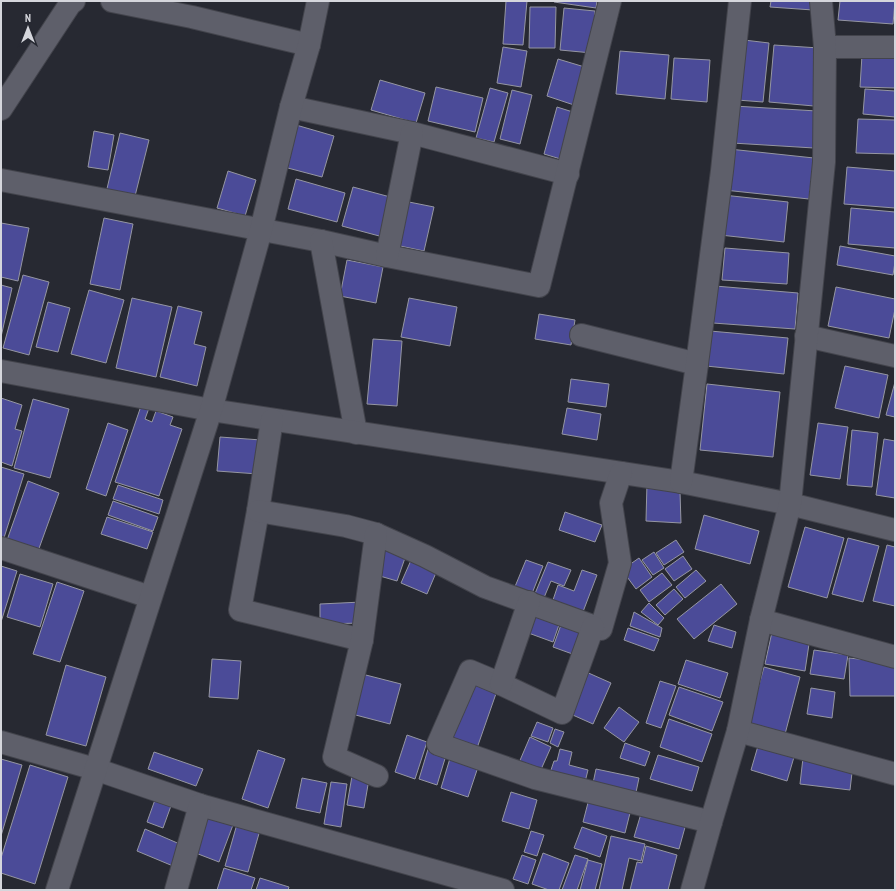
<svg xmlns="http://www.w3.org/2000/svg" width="896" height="891" font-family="'PT Sans Narrow',sans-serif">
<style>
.building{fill:#4b4b98;stroke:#9596a2}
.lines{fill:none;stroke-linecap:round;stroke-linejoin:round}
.minor-casing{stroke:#43444c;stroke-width:24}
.minor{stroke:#5e5f6a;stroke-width:22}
</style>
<rect width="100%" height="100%" fill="#272932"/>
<g class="building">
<path d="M506 1H527L523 45 503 44Z"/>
<path d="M554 1H597L596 8 554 2Z"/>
<path d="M771 1H814L813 10 770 7Z"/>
<path d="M840 1H895L893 24 838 20Z"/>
<path d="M530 7H556L555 48H529Z"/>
<path d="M564 8 595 11 592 53 560 50Z"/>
<path d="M744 40 769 43 763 102 737 100Z"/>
<path d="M774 45 819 48 814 106 769 102Z"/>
<path d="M503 47 527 51 521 87 497 83Z"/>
<path d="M620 51 669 55 665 99 616 94Z"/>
<path d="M862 55 895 57V88L860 87Z"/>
<path d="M674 58 710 60 707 102 671 99Z"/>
<path d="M558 59 588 68 577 106 547 96Z"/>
<path d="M380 80 425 93 416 123 371 110Z"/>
<path d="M436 87 483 98 475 132 428 121Z"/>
<path d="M490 88 508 93 494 142 476 138Z"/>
<path d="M865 89 895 91V117L863 114Z"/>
<path d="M512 90 532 95 520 144 500 139Z"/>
<path d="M734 106 817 111 814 148 732 143Z"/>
<path d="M557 107 576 113 564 160 544 154Z"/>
<path d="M858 119 895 120V154L856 153Z"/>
<path d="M296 125 334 136 322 177 284 167Z"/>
<path d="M94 131 114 135 108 170 88 167Z"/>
<path d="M120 133 149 140 134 200 106 193Z"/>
<path d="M729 149 814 158 809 199 724 190Z"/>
<path d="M847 167 895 171V208L844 204Z"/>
<path d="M228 171 256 180 245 216 217 208Z"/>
<path d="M296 179 345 193 337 222 288 209Z"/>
<path d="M353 187 394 198 383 237 342 226Z"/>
<path d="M723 195 788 202 784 242 720 235Z"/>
<path d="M409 202 434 207 424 251 400 246Z"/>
<path d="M851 208 895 212V248L848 244Z"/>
<path d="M104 218 133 224 120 290 90 284Z"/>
<path d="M1 223 29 228 18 281 1 277Z"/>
<path d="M840 246 895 256V262L893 275 837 265Z"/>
<path d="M725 248 789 253 787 284 722 280Z"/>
<path d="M347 260 383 267 376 303 340 296Z"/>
<path d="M23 275 49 282 29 355 3 348Z"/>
<path d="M1 285 12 288 1 337Z"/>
<path d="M715 286 798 293 795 329 713 323Z"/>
<path d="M836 287 895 299V309L889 338 828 326Z"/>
<path d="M89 290 124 300 106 363 71 354Z"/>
<path d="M132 298 172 307 156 377 116 368Z"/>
<path d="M409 298 457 307 450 346 401 337Z"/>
<path d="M48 302 70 308 58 352 36 347Z"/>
<path d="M178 306 202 312 194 344 206 347 197 386 160 377Z"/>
<path d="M539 314 575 320 571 345 535 339Z"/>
<path d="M710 331 788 338 784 374 706 366Z"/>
<path d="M373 339 402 341 397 406 367 404Z"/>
<path d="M845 366 888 375 879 418 835 408Z"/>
<path d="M571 379 609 384 606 407 568 402Z"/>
<path d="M895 382V417L886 415Z"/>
<path d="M707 384 780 392 773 457 700 450Z"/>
<path d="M1 398 22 405 15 429 22 431 12 466 1 462Z"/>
<path d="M33 399 69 409 50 478 14 468Z"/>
<path d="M141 406 149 408 145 419 152 422 156 411 173 417 170 425 182 429 159 496 115 482Z"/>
<path d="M567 408 601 414 597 440 562 434Z"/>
<path d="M108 423 128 430 106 496 86 489Z"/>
<path d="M818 423 848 427 840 479 810 475Z"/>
<path d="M852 430 878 433 872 487 847 485Z"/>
<path d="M220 437 261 440 258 474 217 471Z"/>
<path d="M884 439 895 441V498L876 495Z"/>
<path d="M1 467 24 474 3 541H1Z"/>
<path d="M28 481 59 493 37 554 6 543Z"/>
<path d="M647 483 680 492 681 523 646 521Z"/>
<path d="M118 485 163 500 159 514 113 499Z"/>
<path d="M113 501 158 517 153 531 108 515Z"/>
<path d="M565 512 602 525 595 542 559 530Z"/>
<path d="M704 515 759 531 750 564 695 549Z"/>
<path d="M107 517 153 532 147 549 101 534Z"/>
<path d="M805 527 844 538 827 598 788 587Z"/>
<path d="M848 538 879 546 863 602 832 594Z"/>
<path d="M676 540 684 552 664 565 656 553Z"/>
<path d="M887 545 895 547V606L873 601Z"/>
<path d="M383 547 406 555 397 581 373 574Z"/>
<path d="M654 552 664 568 653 575 642 560Z"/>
<path d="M683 556 692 569 674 581 665 569Z"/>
<path d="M412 558 438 568 427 594 401 583Z"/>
<path d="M639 558 652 577 636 589 622 570Z"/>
<path d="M526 560 543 566 531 596 514 589Z"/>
<path d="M548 562 571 570 564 586 551 581 543 600 534 596Z"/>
<path d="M1 566 17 571 1 622Z"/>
<path d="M582 570 597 575 581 617 551 606 558 585 574 591Z"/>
<path d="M696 570 706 581 685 598 676 587Z"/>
<path d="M662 573 672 585 649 602 640 590Z"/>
<path d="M20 574 53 584 40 627 7 617Z"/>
<path d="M57 582 84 591 60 662 33 654Z"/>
<path d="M721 584 737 604 694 639 677 619Z"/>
<path d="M674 589 683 599 665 615 656 605Z"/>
<path d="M362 602V623L320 624V604Z"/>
<path d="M649 603 664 618 658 625 641 612Z"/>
<path d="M532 609 561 619 553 642 523 631Z"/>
<path d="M634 612 662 628 660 637 630 626Z"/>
<path d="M562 622 587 631 578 656 553 647Z"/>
<path d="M714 625 736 632 732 648 708 641Z"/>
<path d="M628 628 659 639 654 651 624 640Z"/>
<path d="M772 632 809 644 805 671 765 664Z"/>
<path d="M814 650 848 655 844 679 810 674Z"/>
<path d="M849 658 895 663V696H850Z"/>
<path d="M212 659 241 661 238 699 209 697Z"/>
<path d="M686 660 728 673 720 698 678 684Z"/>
<path d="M66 665 106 677 86 746 46 735Z"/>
<path d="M764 667 800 677 784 738 747 728Z"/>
<path d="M584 671 611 683 593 724 566 712Z"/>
<path d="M358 673 401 684 390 724 348 713Z"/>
<path d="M473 676 499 685 476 751 450 742Z"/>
<path d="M660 681 676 686 661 728 646 723Z"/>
<path d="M679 687 723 702 712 731 669 715Z"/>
<path d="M811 688 835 692 832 718 807 714Z"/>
<path d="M619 707 639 722 624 742 604 728Z"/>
<path d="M669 719 712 734 702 762 660 747Z"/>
<path d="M537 722 553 728 548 742 531 736Z"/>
<path d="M555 729 564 732 558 747 550 743Z"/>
<path d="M407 735 427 742 415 779 395 772Z"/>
<path d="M530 737 551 747 539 774 518 765Z"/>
<path d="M625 743 650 752 645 766 620 758Z"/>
<path d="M429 746 447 752 437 785 419 779Z"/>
<path d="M758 746 794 757 787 781 751 770Z"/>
<path d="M560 749 572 752 569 765 588 770 584 786 549 776 554 761H557Z"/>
<path d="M258 750 285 759 268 808 242 799Z"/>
<path d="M154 752 203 769 196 786 148 769Z"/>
<path d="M451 755 479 764 468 797 441 788Z"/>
<path d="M658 755 699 767 692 791 650 779Z"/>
<path d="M803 758 853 764 850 790 800 784Z"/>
<path d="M1 759 22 765 1 836Z"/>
<path d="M30 765 68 777 35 884 1 873V858Z"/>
<path d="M596 769 639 778 635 797 592 788Z"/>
<path d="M352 776 369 779 364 808 347 805Z"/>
<path d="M302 778 327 783 320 813 296 808Z"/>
<path d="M331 782 347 784 341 827 324 824Z"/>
<path d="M511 792 537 800 529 829 502 821Z"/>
<path d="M590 795 632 805 625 833 583 822Z"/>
<path d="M156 797 172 803 163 828 147 822Z"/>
<path d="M643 807 687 820 679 849 634 837Z"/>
<path d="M208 815 233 825 219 862 193 852Z"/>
<path d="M237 824 260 830 248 872 225 866Z"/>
<path d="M582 827 607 836 600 857 574 848Z"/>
<path d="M145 829 182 845 173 866 137 851Z"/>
<path d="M531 831 544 835 537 856 524 852Z"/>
<path d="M611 836 645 844 641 861 629 858 622 890H599Z"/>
<path d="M646 846 677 855 668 890H630L637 862 642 863Z"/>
<path d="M543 853 569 863 559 890H549L532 884Z"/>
<path d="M522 855 536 860 528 884 513 879Z"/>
<path d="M575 855 588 859 577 890H562Z"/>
<path d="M588 860 602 864 595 890H580Z"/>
<path d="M224 868 255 878 251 890H217Z"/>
<path d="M260 878 289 887 288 890H256Z"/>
</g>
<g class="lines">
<defs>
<g id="minor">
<path d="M112 1 192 17 309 45"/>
<path d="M825 47H895"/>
<path d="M291 107 412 133 568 174"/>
<path d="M1 109 70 4 74 1"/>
<path d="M1 180 321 241 387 256 539 286 610 1"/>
<path d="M321 241 356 433"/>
<path d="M387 256 412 133"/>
<path d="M581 335 697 364"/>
<path d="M806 336 895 356"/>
<path d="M1 371 211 410 681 482 790 504 895 530"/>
<path d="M272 420 258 511 240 610 362 640"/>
<path d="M681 482 697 364 722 171 740 1"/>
<path d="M258 511 346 526 376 534 425 556 485 587 601 629 620 563 611 503 621 473"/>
<path d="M376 534 362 640 334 757 377 776"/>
<path d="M1 548 150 597"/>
<path d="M761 620 895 657"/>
<path d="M593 627 562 713 501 684 470 671 438 744 535 778 711 822"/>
<path d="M501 684 529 602"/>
<path d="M738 731 895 774"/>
<path d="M1 742 95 769 200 805 503 890"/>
<path d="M57 890 211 410 261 230 291 107 309 45 318 1"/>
<path d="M176 890 200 805"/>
<path d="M692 890 711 822 738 731 761 620 790 504 824 162 825 47 821 1"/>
</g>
</defs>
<use href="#minor" class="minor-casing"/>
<use href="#minor" class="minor"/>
</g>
<rect width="896" height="891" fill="none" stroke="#d5d6dc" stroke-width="4"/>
<g transform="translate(28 28)" stroke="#272932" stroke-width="3" paint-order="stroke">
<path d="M0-3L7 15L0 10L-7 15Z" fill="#d5d6dc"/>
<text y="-6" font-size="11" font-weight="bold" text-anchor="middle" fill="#d5d6dc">N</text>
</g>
</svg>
